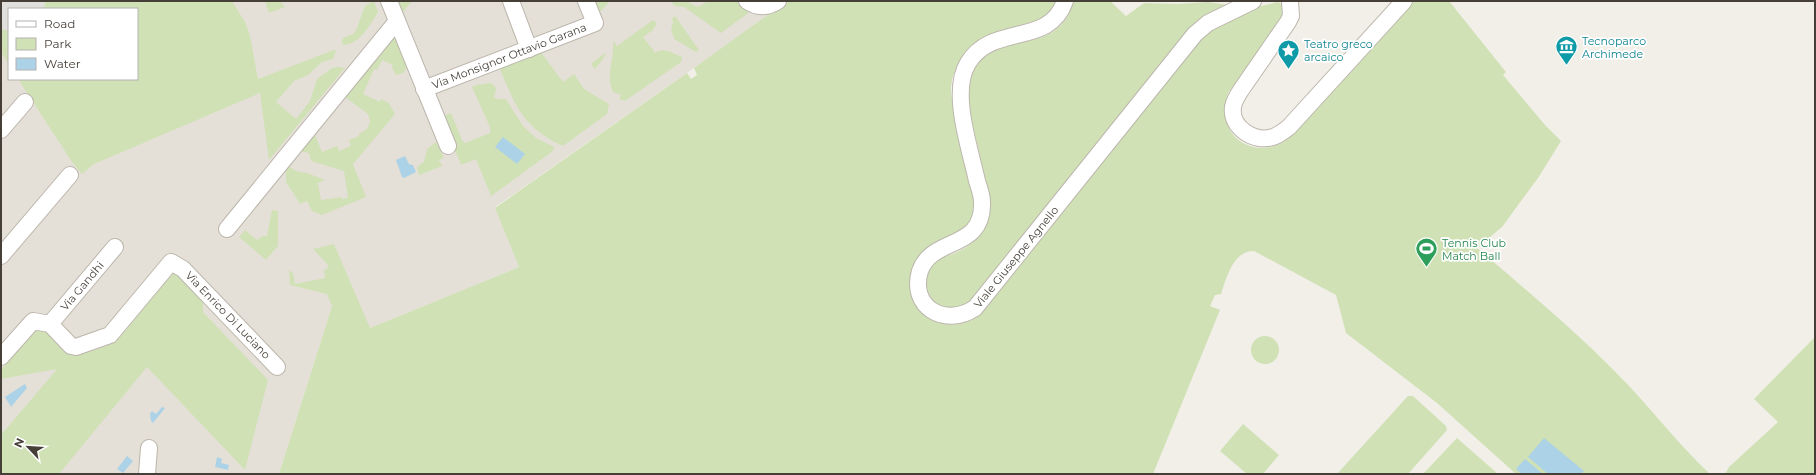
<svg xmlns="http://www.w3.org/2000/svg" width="1816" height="475" font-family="Montserrat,sans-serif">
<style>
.residential{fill:#e5e0d7;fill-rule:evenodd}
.green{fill:#d0e1b6}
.parking{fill:#e1dfdc}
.water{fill:#acd2e7}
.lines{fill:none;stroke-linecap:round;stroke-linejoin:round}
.minor-casing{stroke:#bcb6ac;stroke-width:18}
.minor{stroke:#fff;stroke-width:16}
.labels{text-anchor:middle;stroke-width:3.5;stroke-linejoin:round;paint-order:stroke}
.culture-label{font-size:11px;fill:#0d838f;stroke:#fff;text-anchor:start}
.street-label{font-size:11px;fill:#453f38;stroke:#fff}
.leisure-label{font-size:11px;fill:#27864d;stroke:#fff;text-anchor:start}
</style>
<rect width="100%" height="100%" fill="#f2efe8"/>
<path class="residential" d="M1 1H787L754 25V26L495 207 519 267 370 328 332 306 279 474H1ZM9 9H137V79H9Z"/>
<g class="green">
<path d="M46 1H232L245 22 250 36 258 79 334 50H336L333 59 322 62 308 75 294 81 276 102 296 119 310 101 317 79 332 68 337 67 345 68 269 160 260 93 94 164 82 174 72 162 18 79H137V9H43Z"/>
<path d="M265 1H282L281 3 285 7 269 13Z"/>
<path d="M374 1 378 12C371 24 358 46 343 45L342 42 343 38 353 34 356 30 365 6Z"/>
<path d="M399 1H412L401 15 396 5Z"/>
<path d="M595 1H610L598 14 593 2Z"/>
<path d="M670 1H689V3L698 7 708 1H739L748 12 747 14 721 33 684 7 675 6Z"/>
<path d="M787 1H1058C1046 27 1022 24 998 31 973 38 950 65 951 93 952 102 956 113 958 122 963 146 969 170 974 194 978 229 957 233 931 249 926 252 920 254 917 260 912 267 914 275 915 283 917 308 921 321 949 324 961 326 970 320 980 314L1206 33 1257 7 1278 2 1284 5V13L1281 20 1228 93C1225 104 1224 112 1227 123 1234 148 1267 155 1286 140L1412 1H1449L1506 72 1503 75 1545 125 1561 141 1538 178 1502 227 1477 248C1530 293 1583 337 1630 387 1657 416 1681 447 1710 474H1516L1437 403 1346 333 1336 295 1254 251C1233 251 1227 277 1221 294L1215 295 1210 306 1220 310 1153 474H279L332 306 327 294 290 285 289 270 293 273 295 284 325 278 324 271 329 266 313 249 334 244 370 328 519 267 495 208 687 73 691 79 697 75 694 68Z"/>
<path d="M1073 1H1110L1126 16 1144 3 1177 4 1208 2 1229 5 1074 173 969 302C966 304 962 307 958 308 933 314 918 284 931 265 936 258 946 256 953 254 980 243 992 225 989 196L967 99C972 14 1059 68 1073 1Z"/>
<path d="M675 16 699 50 696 52C688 48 682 43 674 39L671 29 673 23 672 18Z"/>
<path d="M653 20 657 23 653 30 643 37 654 51V53C665 47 670 52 682 57L681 62 625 101 619 99 621 95 613 92C605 75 615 58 613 40L617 46Z"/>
<path d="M1 29 9 31V65L1 52Z"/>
<path d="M395 30 409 65 403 73 396 75 392 68 393 65 382 60 377 70 374 69 363 94 380 102 381 99 389 103 395 114 353 164 366 197 322 215 312 211 307 201 300 204 286 182V168L288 166 296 171 307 173 325 180 318 183 321 200 341 197 342 199 348 198 344 171 311 161 309 153 296 150 313 130 322 152 337 146 339 151 351 146 349 140 359 136V134L367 129 370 122 368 114 345 97Z"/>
<path d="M540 51 563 82 574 74 584 89 609 104 607 114 563 146C523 128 515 105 499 67Z"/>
<path d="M606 52 603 59 595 69 591 64Z"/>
<path d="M490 83 495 86 496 90 494 97 497 99H506L523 126 536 138 554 147 553 151 491 196 476 159 461 165 442 117 451 113 462 140 465 143 490 133V127L472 87 476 85Z"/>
<path d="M436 142 444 158 439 160 442 166 419 175 417 167 424 162 427 149Z"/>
<path d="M272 210 278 211V246L266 260 239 237 245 230 257 240 262 236H267Z"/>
<path d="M174 271 203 300V312L268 380 245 470 147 367 59 474H1V435L57 369 1 379V370L35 331C49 327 51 341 62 347 80 357 105 349 120 337Z"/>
<circle cx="1265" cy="350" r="14"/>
<path d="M1815 337V474H1725L1729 467 1778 422 1754 399Z"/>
<path d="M1408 396H1413L1446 426 1447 430 1408 474H1337Z"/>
<path d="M1243 424 1279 455 1263 474H1247L1220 451Z"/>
<path d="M1457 438 1498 474H1423Z"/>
</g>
<path class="parking" d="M1 1H46L43 9H9V31L1 29Z"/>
<g class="water">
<path d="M503 137 525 154 517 164 495 147Z"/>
<path d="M405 156 409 164 413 165 416 172 404 178 402 177 396 160Z"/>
<path d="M25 384 27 388 11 407 5 397Z"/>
<path d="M162 407 165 408 153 423 151 421 150 414 152 411 156 414Z"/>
<path d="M1544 438 1584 471 1581 474H1548L1528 457Z"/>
<path d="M127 456 133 461 123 473 117 469Z"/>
<path d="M217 457 222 459 221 463 229 465 228 470 215 467Z"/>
<path d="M1525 459 1543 474H1522L1516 469Z"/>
</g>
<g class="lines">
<defs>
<g id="minor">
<path d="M389 1 448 146"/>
<path d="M511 1 529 49"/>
<path d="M747 1C757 8 768 8 778 1"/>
<path d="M1065 1C1049 48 993 22 968 63 950 92 970 148 977 181 979 187 982 195 982 202 984 251 932 236 920 271 909 307 945 328 975 308L1195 34 1208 23 1253 1"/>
<path d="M1290 1 1291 16 1288 22 1241 90C1237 96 1234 101 1233 107 1230 128 1255 143 1273 137 1279 135 1284 131 1289 127L1404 1"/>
<path d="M424 89 595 23 586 1"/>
<path d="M1 130 25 102"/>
<path d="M227 229 397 21"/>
<path d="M1 256 70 175"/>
<path d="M50 324 115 247"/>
<path d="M1 357 33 321 50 324 71 346 76 347 110 335 171 262 183 269 277 367"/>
<path d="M147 474 149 448"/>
</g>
</defs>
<use href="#minor" class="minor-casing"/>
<use href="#minor" class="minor"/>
</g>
<defs>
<symbol id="museum-pin" viewBox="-11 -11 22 30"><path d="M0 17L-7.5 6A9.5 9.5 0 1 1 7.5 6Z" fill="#0f9aa8" stroke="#fff"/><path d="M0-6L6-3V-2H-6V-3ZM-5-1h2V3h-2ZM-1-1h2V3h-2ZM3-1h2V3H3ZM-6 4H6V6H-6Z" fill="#fff"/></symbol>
<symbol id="sight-pin" viewBox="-11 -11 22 30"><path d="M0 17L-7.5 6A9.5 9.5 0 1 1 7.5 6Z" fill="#0f9aa8" stroke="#fff"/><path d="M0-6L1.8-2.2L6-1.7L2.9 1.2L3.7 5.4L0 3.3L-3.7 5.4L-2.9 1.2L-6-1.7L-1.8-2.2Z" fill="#fff"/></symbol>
<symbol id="stadium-pin" viewBox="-11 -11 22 30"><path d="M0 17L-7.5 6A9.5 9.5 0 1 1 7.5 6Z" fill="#2e9e5b" stroke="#fff"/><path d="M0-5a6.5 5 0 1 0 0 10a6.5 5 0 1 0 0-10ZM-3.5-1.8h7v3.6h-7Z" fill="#fff"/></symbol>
</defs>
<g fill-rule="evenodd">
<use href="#museum-pin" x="1554" y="34" width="25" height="34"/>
<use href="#sight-pin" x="1276" y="38" width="25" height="34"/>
<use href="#stadium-pin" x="1414" y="236" width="25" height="34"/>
</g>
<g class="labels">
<g class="culture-label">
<text x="1582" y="45">Tecnoparco<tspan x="1582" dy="13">Archimede</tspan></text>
<text x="1304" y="48">Teatro greco<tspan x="1304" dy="13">arcaico</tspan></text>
</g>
<g class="street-label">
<text transform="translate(509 56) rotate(-21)" y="4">Via Monsignor Ottavio Garana</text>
<text transform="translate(1016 257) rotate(-51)" y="4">Viale Giuseppe Agnello</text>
<text transform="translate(82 286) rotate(-50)" y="4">Via Gandhi</text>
<text transform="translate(228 315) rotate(46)" y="4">Via Enrico Di Luciano</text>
</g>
<g class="leisure-label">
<text x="1442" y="247">Tennis Club<tspan x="1442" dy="13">Match Ball</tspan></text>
</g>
</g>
<rect width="1816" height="475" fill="none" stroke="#453f38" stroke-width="4"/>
<rect x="8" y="8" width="130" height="72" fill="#ffffff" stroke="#b5b2af"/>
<rect x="16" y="21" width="20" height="6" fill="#ffffff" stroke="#b5b2af"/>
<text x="44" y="28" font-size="12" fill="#453f38">Road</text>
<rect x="16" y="38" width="20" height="12" fill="#d0e1b6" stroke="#b5b2af"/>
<text x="44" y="48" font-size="12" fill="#453f38">Park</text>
<rect x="16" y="58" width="20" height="12" fill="#acd2e7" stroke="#b5b2af"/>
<text x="44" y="68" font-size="12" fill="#453f38">Water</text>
<g transform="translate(28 447) rotate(295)" stroke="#ffffff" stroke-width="3" paint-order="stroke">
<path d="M0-3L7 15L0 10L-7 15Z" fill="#453f38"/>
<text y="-6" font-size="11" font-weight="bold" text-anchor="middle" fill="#453f38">N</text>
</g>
</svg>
